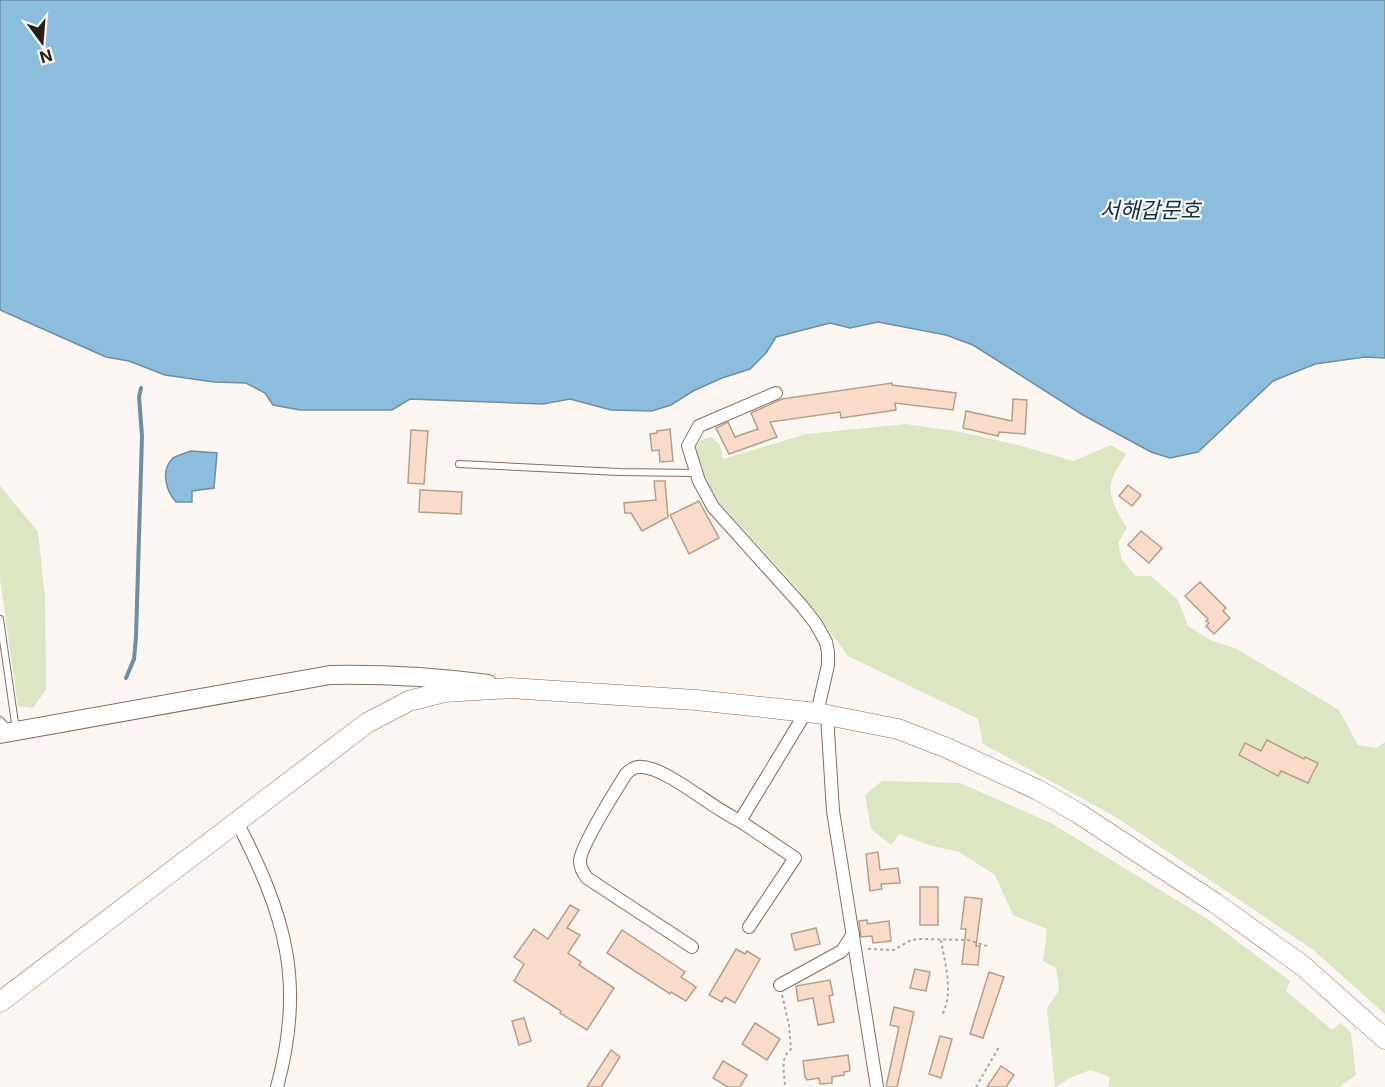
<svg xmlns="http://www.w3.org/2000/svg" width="1385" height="1087" font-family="Inter,'Noto Sans KR',sans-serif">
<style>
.green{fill:#dde6c2}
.water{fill:#8dbddc;stroke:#6f8ea2;stroke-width:1.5}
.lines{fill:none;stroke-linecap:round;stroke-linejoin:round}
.stream{stroke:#6f8ea2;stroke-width:4}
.building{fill:#f8dcc9;stroke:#b79e8c;stroke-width:1.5}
.lane-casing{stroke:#856d5d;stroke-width:8}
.street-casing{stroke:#856d5d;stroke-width:14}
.secondary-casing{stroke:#856d5d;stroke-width:20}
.primary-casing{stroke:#856d5d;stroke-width:21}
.path{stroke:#aea7a3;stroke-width:2;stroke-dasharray:3 3;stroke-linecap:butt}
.lane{stroke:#fff;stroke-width:6}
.street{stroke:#fff;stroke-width:12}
.secondary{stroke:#fff;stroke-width:18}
.primary{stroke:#fff;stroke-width:20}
.labels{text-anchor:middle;stroke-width:4.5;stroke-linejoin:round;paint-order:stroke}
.water-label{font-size:22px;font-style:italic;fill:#093248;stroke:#fbf6f2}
</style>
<rect width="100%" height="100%" fill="#fbf6f2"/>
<g class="green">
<path d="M906 424 961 432 1018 445 1073 461 1111 445 1126 454C1122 462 1117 467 1114 475 1104 493 1118 513 1127 528L1118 543 1122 560 1136 576H1151L1178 600 1188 626 1212 641 1235 648 1339 710 1358 745 1376 748 1385 742V1014L1312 949 1180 860 1114 816 983 744 978 719 848 656 797 588 721 505 710 491 695 449 700 440 712 437 720 445 723 459 806 434Z"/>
<path d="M0 486 38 532 45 597 46 690 33 708 18 706 0 579Z"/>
<path d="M882 781 960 783 1051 823 1209 920 1290 981 1286 991 1332 1030 1341 1023 1351 1033 1356 1075 1339 1087H1108L1110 1077 1090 1070 1070 1078 1055 1087 1047 1008 1059 990 1056 968 1043 961 1047 929 1013 915 995 875 959 852 929 845 899 834 891 845 871 829 865 795Z"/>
</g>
<g class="water">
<path d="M0 0H1385V358L1365 357 1315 364 1273 381 1198 452 1170 458 1151 452 1083 415 973 345 946 335 878 322 850 328 830 323 776 337 766 353 750 369 722 378 693 391 671 405 652 411 611 410 570 399 543 404 410 399 392 410H300L273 405 265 393 246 383 214 382 165 375 129 361 106 357 0 310Z"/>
<path d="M191 451 217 453 214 488 192 491V502H176C166 491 160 470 173 458 178 455 186 453 191 451Z"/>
</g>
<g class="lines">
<path class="stream" d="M126 678 134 659 136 637 142 436 139 397 141 388"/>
</g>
<g class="building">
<path d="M892 383V385L956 393 953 410 895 403 896 410 841 418 840 412 770 422 777 437 729 454 716 428 728 422 735 437 758 429 751 413 782 399Z"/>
<path d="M1013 399 1027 400 1025 434 999 432 998 436 963 428 966 411 1012 421Z"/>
<path d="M670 429 673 461 660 462 659 450 652 451 650 434 657 433V431Z"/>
<path d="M411 430 428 431 424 484 408 483Z"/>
<path d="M654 481H665L668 517 642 531 631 513H625L624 503 656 500Z"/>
<path d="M1128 485 1141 495 1132 506 1119 496Z"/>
<path d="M420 490 462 492 461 514 419 512Z"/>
<path d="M699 501 719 538 689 554 670 515Z"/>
<path d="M1141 531 1162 548 1149 563 1128 545Z"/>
<path d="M1200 582 1226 608 1223 611 1230 618 1214 634 1206 626 1209 623 1206 621 1208 619 1185 596Z"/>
<path d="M1267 740 1304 759 1305 757 1318 763 1308 783 1281 771 1278 776 1239 755 1245 743 1261 751Z"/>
<path d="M878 852 880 870 898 868 900 883 881 884 882 889 870 891 866 854Z"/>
<rect x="920" y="887" width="18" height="38"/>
<path d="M965 897 982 899 976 946H980L978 965 962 964 966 929H961Z"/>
<path d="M570 905 579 910 567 928 580 935 568 953 581 962 579 965 614 988 587 1030 560 1013 561 1011 514 981 524 964 514 957 534 929 548 939Z"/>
<path d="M867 920 868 924 889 921 891 941 873 943 872 936 861 937 859 921Z"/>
<path d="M816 928 820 944 795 950 791 934Z"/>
<path d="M622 930 685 972 681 977 696 987 686 1001 671 992 670 994 607 953Z"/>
<path d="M736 949 745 954 747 951 760 959 735 1003 725 997 722 1002 709 995Z"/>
<path d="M915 969 930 972 926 991 910 988Z"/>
<path d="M989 972 1004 977 983 1038 970 1034Z"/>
<path d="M830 980 833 995 829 996 834 1022 818 1025 813 998 798 1001 796 986Z"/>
<path d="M894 1007 914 1012 897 1087H886L899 1027 890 1025Z"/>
<path d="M524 1018 531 1041 519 1045 512 1021Z"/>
<path d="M755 1023 780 1039 767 1060 742 1044Z"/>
<path d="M940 1036 952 1039 941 1078 929 1074Z"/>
<path d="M611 1050 620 1057 601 1087H587Z"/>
<path d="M848 1055 850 1071 844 1072V1075L832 1077V1083L820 1084 819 1078 807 1080 805 1077 803 1061Z"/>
<path d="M723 1061 747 1075 740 1087H728L713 1078Z"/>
<path d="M1001 1066 1014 1075 1006 1087H987Z"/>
</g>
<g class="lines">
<defs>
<g id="lane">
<path d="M459 464 619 472 696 473"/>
<path d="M0 619 16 730"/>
<path d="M0 720 9 729"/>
</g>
<g id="street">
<path d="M776 393 699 426 688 446 699 481 713 507 802 606 816 624 826 642 828 652V665L817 713"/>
<path d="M827 715 833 811 877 1087"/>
<path d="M740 821 795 858 749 927"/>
<path d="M237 822C285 915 306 982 277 1087"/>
<path d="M692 947 587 878C583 873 580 868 580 861 580 847 616 790 626 774 630 770 635 766 642 767 667 768 713 809 740 821L806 712"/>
<path d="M780 985 842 951 853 934"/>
</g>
<path id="secondary" d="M0 734 330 675C384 674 435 677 488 684"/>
<path id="primary" d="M0 1002 367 723 409 701 444 692 510 688 696 700 817 713 898 729 947 748 1038 790 1078 813 1215 903 1303 966 1385 1039"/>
</defs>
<use href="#lane" class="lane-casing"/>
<use href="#street" class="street-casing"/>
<use href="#secondary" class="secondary-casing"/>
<use href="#primary" class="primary-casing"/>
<g class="path">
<path d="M941 940C945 964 954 993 942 1015"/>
<path d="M868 949 894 950 911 940 920 939 968 940 987 946"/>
<path d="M782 995 789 1025 791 1049C779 1059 785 1073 785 1087"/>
<path d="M976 1087 999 1047"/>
</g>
<use href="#lane" class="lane"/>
<use href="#street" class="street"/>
<use href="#secondary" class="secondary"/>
<use href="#primary" class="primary"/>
</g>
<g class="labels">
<g class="water-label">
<text x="1150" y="218">서해갑문호</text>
</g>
</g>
<g transform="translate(42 42) rotate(164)" stroke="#fbf6f2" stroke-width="4.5" paint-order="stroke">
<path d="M0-4.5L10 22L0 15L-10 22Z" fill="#2a201a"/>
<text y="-9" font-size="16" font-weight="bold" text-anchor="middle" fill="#2a201a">N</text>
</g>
</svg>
